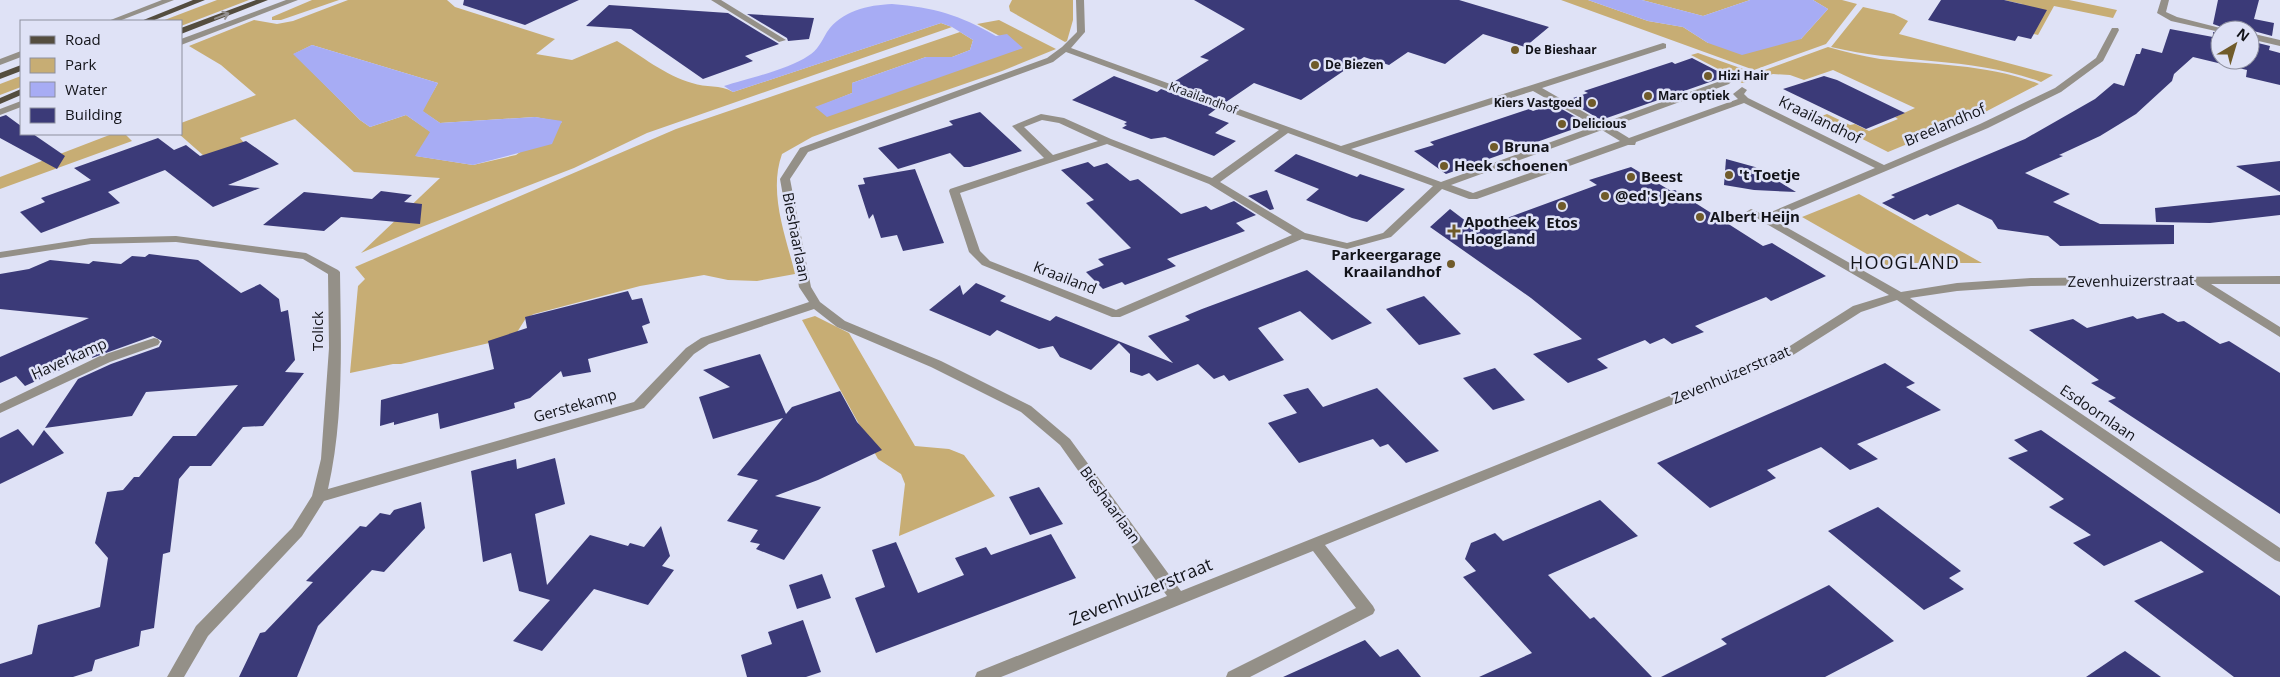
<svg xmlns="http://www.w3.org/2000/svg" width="2280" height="677" font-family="'Open Sans',sans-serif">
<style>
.green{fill:#c7ad74;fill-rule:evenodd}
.water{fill:#a7acf4}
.building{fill:#3b3a78}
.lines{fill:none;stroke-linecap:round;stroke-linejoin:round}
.minor{fill:#949088;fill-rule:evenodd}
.major{fill:#544d3f;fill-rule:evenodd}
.oneway{stroke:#939091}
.poi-dot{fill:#705b2a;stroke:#dfe2f6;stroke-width:2}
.labels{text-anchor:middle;stroke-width:5;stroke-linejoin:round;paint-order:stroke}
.far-poi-label{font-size:12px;font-weight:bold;fill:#121319;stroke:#dfe2f6;text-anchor:start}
.far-street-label{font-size:12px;fill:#121319;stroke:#dfe2f6}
.street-label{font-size:15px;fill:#121319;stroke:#dfe2f6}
.poi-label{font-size:15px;font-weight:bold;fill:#121319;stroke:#dfe2f6;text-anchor:start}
.quarter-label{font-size:18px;letter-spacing:1px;fill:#121319;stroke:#dfe2f6}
.near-street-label{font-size:18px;fill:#121319;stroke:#dfe2f6}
</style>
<rect width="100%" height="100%" fill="#dfe2f6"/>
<g class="green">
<path d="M217 0H249L181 26V21H162Z"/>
<path d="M312 0H339L281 20H272V17Z"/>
<path d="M348 0H447L455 7 555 39 536 54 572 60 617 41C640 55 666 76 692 83 706 88 720 84 733 92L941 23 952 27 647 133 574 168 419 228 361 253 440 178 354 172 295 119 240 138 245 144 204 156 179 134H181V123L256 95 221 65 189 46 254 20 277 24 293 21ZM312 45 438 83 422 111 440 123 535 117 562 122 516 155 473 165 416 156 431 132 406 115 370 127 360 120 294 54Z"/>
<path d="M1012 0H1073V20L1067 41 1065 42 1010 11 1009 6Z"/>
<path d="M1561 0H1588L1648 21 1683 27 1708 43 1801 39 1828 9 1813 0H1842L1857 4 1826 44 1754 70Z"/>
<path d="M1642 0H1750L1703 16Z"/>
<path d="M2004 0H2069L2117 10 2113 18 2054 6 2038 35 2034 34 2022 4Z"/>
<path d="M1863 7 1894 14 1908 21 1899 34 2053 75 2041 82C1975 57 1901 64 1831 47Z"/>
<path d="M999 20 1056 49 1002 71 831 130 812 137 782 154C768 193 786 236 795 274L757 281 728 280 704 275 640 286 534 314 526 318 514 337 401 364H393L350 373 358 286 365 279 355 267 676 129 960 32 973 40 970 50 952 57H926L852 83V93L815 108 1022 48 977 24Z"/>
<path d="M1828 47C1845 52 1862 56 1880 59 1933 65 1989 64 2039 84L1987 111 1888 152 1819 117 1827 114 1850 125 1855 124 1869 131 1898 119 1895 117 1915 108 1833 70 1804 80 1790 75 1773 74 1742 83 1737 80Z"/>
<path d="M1698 53 1743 69 1728 74 1691 55Z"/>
<path d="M21 76V87L0 95V84Z"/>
<path d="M112 134H125L132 141 0 189V177Z"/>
<path d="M1859 194 1982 263H1913L1888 266 1802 217Z"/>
<path d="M815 316 849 333 915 446 949 449 964 455 995 496 899 536 905 484 901 474 878 459 802 320Z"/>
</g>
<g class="water">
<path d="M1588 0H1642L1703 16 1750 0H1813L1828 9 1801 39 1742 55 1708 43 1683 27 1648 21Z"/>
<path d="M892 4C935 8 958 14 996 36L1007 34 1023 48 827 117 815 107 852 93V83L926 57H952L970 50 973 40 952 27 941 23 733 92 724 86C747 79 789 69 808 56 818 50 821 42 827 32 841 11 868 5 892 4Z"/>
<path d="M312 45 438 83 423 111 440 123 535 117 562 121 552 144 473 165 415 156 430 132 406 115 370 127 360 120 293 54Z"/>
</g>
<g class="building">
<path d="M464 0H579L525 25 463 5Z"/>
<path d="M1194 0H1459L1549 27 1525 47 1483 34 1445 64 1408 52 1389 65 1364 57 1301 100 1254 83 1226 102 1172 83 1209 60 1200 57 1245 29Z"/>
<path d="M1941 0H2004L2047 10 2031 39 2018 36 2015 41 1928 20Z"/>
<path d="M2218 0H2259L2254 19 2274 23 2272 36 2250 30H2230L2213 24Z"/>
<path d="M609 5 728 13 779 44 745 56 753 61 703 79 631 29 586 26Z"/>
<path d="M747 14 814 18 809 39 788 41 787 38Z"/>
<path d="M2170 29 2213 37V32L2220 34V60H2250V41L2270 46 2269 50 2280 53V85L2246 77 2247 70 2193 57 2174 74 2172 81 2136 114 2100 136 2059 155 2063 156 2025 173 2070 194 2053 202 2100 224 2174 225V244L2060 246 2048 236 1998 229 1992 220 1958 204 1930 216 1927 214 1914 220 1882 203 1895 197 1891 195 2025 139 2095 99 2114 83 2124 86 2136 54H2140L2142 48 2162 53Z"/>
<path d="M1692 58 1727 76 1601 120 1567 100 1588 93 1584 91 1672 62 1675 64Z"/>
<path d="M1114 76 1157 92 1161 89 1216 109 1208 115 1229 123 1215 133 1236 141 1214 156 1165 137 1151 139 1122 128 1127 125 1124 124 1127 122 1072 100Z"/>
<path d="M1824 76 1837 80 1905 113 1866 129 1783 89Z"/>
<path d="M1553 104 1588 124 1446 174 1414 151 1434 145 1430 142 1529 109 1533 111Z"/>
<path d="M980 112 1022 151 970 167H964L950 153 898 169 878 148 953 125 949 121Z"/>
<path d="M6 115 21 126V134H33L65 156 57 169 0 138V117Z"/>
<path d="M158 138 174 150 186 145 200 156 246 141 279 164 228 185 260 188 213 207 165 170 108 192 120 203 41 233 20 212 45 202 41 198 91 180 74 168Z"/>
<path d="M1296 154 1357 177 1360 174 1405 189 1367 222 1352 218 1306 200 1319 189 1274 171Z"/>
<path d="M1726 159 1755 167 1796 192 1754 190 1724 185Z"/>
<path d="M2280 161V192L2236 166Z"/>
<path d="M1088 162 1094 167 1107 163 1130 181 1138 179 1181 214 1206 206 1211 210 1234 201 1256 215 1236 223 1245 231 1167 259 1176 266 1125 285 1122 282 1103 289 1086 272 1104 265 1098 259 1131 248 1086 203 1094 200 1061 170Z"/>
<path d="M1631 167 1671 191 1675 190 1763 246 1772 243 1826 276 1771 301 1766 297 1695 326 1704 332 1672 344 1664 338 1650 344 1645 340 1597 359 1608 368 1568 383 1533 354 1582 339 1531 298 1430 227 1450 209 1475 228 1496 222 1517 229 1518 225 1507 218 1597 185 1589 180Z"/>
<path d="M915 169 944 243 903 251 897 235 881 238 873 214 869 219 858 185 865 184 863 178Z"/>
<path d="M1267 190 1274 209 1270 210 1248 196Z"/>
<path d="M381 191 412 195 404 202 422 204 420 224 341 217 324 231 263 225 304 192 372 199Z"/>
<path d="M2280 195V215L2210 223 2156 222 2155 208Z"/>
<path d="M149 254 198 260 241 293 260 284 279 299 281 312 288 310 295 360 285 372 304 373 263 426 243 427 211 466H190L179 479 170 552 163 554 154 628 141 631 139 646 95 660 92 671 73 677H0V664L32 654 38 625 100 607 108 558 95 543 107 492 123 490 134 477H139L173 436H196L238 385 146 392 132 416 45 428 78 379 111 364 159 347 162 341 153 336 92 358 93 355 25 386 16 376 0 383V357L89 318 0 309V274L29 269 50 260 89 264 93 261 121 264 132 256 145 257Z"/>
<path d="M1307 270 1372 323 1332 340 1300 311 1258 328 1284 360 1229 381 1224 375 1214 379 1198 364 1157 381 1149 373 1142 376 1130 372V354L1119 343 1091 370 1060 357 1053 346 1039 349 997 330 990 336 929 310 960 285 963 295 976 283 1006 296 1000 301 1050 321 1056 316 1173 363 1148 336 1190 320 1185 316 1202 309Z"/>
<path d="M628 291 632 300 642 298 650 323 642 326 648 343 588 359 591 372 563 377 561 371 530 398 514 403 515 408 440 429 438 413 394 425V422L380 426 381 400 494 369 488 341 527 328 525 317Z"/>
<path d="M1424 296 1461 334 1419 345 1386 309Z"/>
<path d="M2163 313 2178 322 2184 321 2220 344 2229 341 2280 373V514L2108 401 2116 398 2091 383 2099 380 2029 330 2073 319 2087 328 2133 316 2137 319Z"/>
<path d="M760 354 786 414 792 407 840 391 857 422 882 450 818 480 775 496 821 507 784 560 756 549 760 544 750 542 758 530 727 521 758 480 737 475 783 418 713 439 699 397 730 387 703 370Z"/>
<path d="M1885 363 1915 383 1906 387 1941 410 1857 444 1878 459 1850 470 1821 447 1767 470 1776 478 1710 508 1657 463Z"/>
<path d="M1495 368 1525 400 1493 410 1463 378Z"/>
<path d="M1308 388 1323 407 1377 388 1439 451 1406 463 1388 444 1380 447 1373 439 1299 463 1268 423 1297 413 1283 395Z"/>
<path d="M18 429 33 446 44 430 64 453 0 484V438Z"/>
<path d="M2041 430 2280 596V677H2234L2134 601 2204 572 2161 541 2104 566 2073 543 2091 535 2049 507 2064 499 2008 458 2028 451 2014 440Z"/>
<path d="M555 458 565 504 535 514 547 585 590 535 628 546 630 543 644 547 661 526 670 556 662 566 674 570 648 605 594 589 542 651 513 641 550 600 519 591 511 553 483 562 471 471 516 459 517 469Z"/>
<path d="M1039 487 1063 524 1030 535 1009 497Z"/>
<path d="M1600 500 1638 536 1548 575 1590 619 1594 617 1652 677H1479L1532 653 1463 577 1476 571 1465 559 1471 543 1495 533 1503 541Z"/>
<path d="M421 502 425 528 384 572 372 570 318 626 297 677H239L260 633 265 632 313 582 306 581 360 526 366 527 380 513 390 515 394 510Z"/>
<path d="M1878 507 1961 571 1949 578 1964 589 1924 610 1828 531Z"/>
<path d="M1051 534 1076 578 876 653 855 598 885 587 872 550 896 542 918 593 964 575 955 558 986 547 991 555Z"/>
<path d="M822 574 831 598 797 609 789 585Z"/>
<path d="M1829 585 1894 641 1825 677H1661L1727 644 1721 639Z"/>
<path d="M803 620 821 672 806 677H747L741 655 772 644 768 632Z"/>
<path d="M1365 640 1380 657 1398 649 1421 677H1283Z"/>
<path d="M2125 651 2161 677H2086L2117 656Z"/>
</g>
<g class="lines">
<g class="minor">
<path d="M162 0H174L119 21H108Z"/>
<path d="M286 0H298L181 45V39Z"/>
<path d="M711 0H721L786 40 779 42Z"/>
<path d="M1076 0H1084L1085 32 1071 48 1341 146 1663 43 1666 44V48L1542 88 1603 123 1726 79 1731 82 1729 84 1611 127 1629 138 1738 99 1733 94 1742 87 1747 90 1744 94 1748 98 1884 165 1980 124 2055 88 2096 58 2112 28H2118L2119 30 2103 61 2061 92 1988 128 1772 219 1901 292 1957 283 2031 278 2280 276V284H2211L2280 327V337L2195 284 2031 286 1957 291 1910 298 2280 548V562L2275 560 1897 300 1861 312 1790 357 1325 545 1373 606 1375 610 1373 614 1250 677H1226L1228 672 1356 608 1313 551 1001 677H975L977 672 1167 596 1060 445 1021 412 931 367 837 327 814 309 709 344 694 354 644 408 324 501 302 536 208 636 184 677H167L196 626 292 528 312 496 321 459 329 348 328 274 303 259 176 242 91 244 0 258V252L91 238 176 236 306 253 338 270 340 272C341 344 344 419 328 489L634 402 686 348 701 338 809 302 799 287 780 179 800 148 1047 58 1062 47 1077 32ZM1066 52 1279 130 1212 178 1111 139 1064 118 1041 114 1012 126 1044 158 950 189 949 191 969 252 982 265 1112 317H1120L1302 239 1347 249 1391 237 1442 189 1469 199H1477L1628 145H1635L1636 142 1744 103 1875 168 1764 215 1751 209 1746 212 1889 295 1853 306 1782 351 1181 591 1070 439 1031 406 941 361 845 321 820 302 811 287 790 179 808 152 1053 62ZM1533 91 1595 126 1441 182 1351 149ZM1042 120 1059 123 1098 141 1053 155 1024 127ZM1602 130 1620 141 1473 193 1451 185ZM1288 133 1433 186 1383 233 1347 243 1305 233 1220 182ZM1107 144 1209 184 1292 235 1116 310 990 261 980 251 960 193Z"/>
<path d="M2161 0H2169L2166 12 2177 17 2228 30H2220V32L2171 21 2157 13Z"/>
<path d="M2250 33 2280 40V46L2250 39Z"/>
<path d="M21 51V57L0 65V59Z"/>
<path d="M21 101V107L0 115V109Z"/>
<path d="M154 338 158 339 160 342 158 345 110 362 0 413V404L100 356Z"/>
</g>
<g class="major">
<path d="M193 0H205L152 21H141Z"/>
<path d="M256 0H268L181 34V28Z"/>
<path d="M21 65V71L0 79V73Z"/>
<path d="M21 89V95L0 104V98Z"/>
</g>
</g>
<defs><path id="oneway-shaft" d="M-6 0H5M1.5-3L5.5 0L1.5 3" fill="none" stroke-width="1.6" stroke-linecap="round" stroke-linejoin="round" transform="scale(1.25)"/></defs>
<use class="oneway" href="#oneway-shaft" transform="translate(222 16) rotate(-21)"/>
<g class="poi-dot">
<circle cx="1515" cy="50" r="5"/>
<circle cx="1315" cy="65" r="5"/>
<circle cx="1708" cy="76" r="5"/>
<circle cx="1648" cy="96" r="5"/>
<circle cx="1592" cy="103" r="5"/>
<circle cx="1562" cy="124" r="5"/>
<circle cx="1494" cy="147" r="5"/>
<circle cx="1444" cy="166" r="5"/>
<circle cx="1729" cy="175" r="5"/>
<circle cx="1631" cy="177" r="5"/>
<circle cx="1605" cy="196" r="5"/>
<circle cx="1562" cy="206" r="5"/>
<circle cx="1700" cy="217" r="5"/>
<path d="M1451.5 223.5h5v5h5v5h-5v5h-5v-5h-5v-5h5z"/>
<circle cx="1451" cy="264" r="5"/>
</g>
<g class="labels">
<g class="far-poi-label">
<text x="1525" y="54">De Bieshaar</text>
<text x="1325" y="69">De Biezen</text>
<text x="1718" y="80">Hizi Hair</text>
<text x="1658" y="100">Marc optiek</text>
<text x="1582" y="107" text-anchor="end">Kiers Vastgoed</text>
<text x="1572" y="128">Delicious</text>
</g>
<g class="far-street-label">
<text transform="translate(1203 98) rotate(20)" y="4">Kraailandhof</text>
</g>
<g class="street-label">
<text transform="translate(1820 120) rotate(26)" y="5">Kraailandhof</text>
<text transform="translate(1945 125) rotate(-23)" y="5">Breelandhof</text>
<text transform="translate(796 237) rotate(79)" y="5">Bieshaarlaan</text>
<text transform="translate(1065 278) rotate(21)" y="5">Kraailand</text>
<text transform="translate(2131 281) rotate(-1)" y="5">Zevenhuizerstraat</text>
<text transform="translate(318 331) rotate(-90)" y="5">Tolick</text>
<text transform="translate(69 359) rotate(-24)" y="5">Haverkamp</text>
<text transform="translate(1731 375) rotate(-23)" y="5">Zevenhuizerstraat</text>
<text transform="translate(575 406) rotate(-16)" y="5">Gerstekamp</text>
<text transform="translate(2098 413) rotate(34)" y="5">Esdoornlaan</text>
<text transform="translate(1110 505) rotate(54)" y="5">Bieshaarlaan</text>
</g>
<g class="poi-label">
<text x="1504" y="152">Bruna</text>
<text x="1454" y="171">Heek schoenen</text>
<text x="1739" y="180">'t Toetje</text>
<text x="1641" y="182">Beest</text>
<text x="1615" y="201">@ed's Jeans</text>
<text x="1710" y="222">Albert Heijn</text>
<text x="1464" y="227">Apotheek<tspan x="1464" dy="17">Hoogland</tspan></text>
<text x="1562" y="228" text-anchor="middle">Etos</text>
<text x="1441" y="260" text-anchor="end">Parkeergarage<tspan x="1441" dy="17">Kraailandhof</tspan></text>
</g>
<g class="quarter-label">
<text x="1905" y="269">HOOGLAND</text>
</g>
<g class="near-street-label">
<text transform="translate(1141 592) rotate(-22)" y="6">Zevenhuizerstraat</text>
</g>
</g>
<rect x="20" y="20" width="162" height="115" fill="#dfe2f6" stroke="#8d8f9e"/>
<rect x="30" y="36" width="25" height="8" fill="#544d3f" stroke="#8d8f9e"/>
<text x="65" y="45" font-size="15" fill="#121319">Road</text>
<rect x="30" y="58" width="25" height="15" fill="#c7ad74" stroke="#8d8f9e"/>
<text x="65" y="70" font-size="15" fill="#121319">Park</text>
<rect x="30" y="82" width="25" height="15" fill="#a7acf4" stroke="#8d8f9e"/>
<text x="65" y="95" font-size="15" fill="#121319">Water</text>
<rect x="30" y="108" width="25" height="15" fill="#3b3a78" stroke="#8d8f9e"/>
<text x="65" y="120" font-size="15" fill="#121319">Building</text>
<g transform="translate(2235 45) rotate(38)"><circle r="24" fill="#dfe2f6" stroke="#8d8f9e"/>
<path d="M0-4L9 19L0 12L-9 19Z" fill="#705b2a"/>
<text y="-8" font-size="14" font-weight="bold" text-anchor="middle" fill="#121319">N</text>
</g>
</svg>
